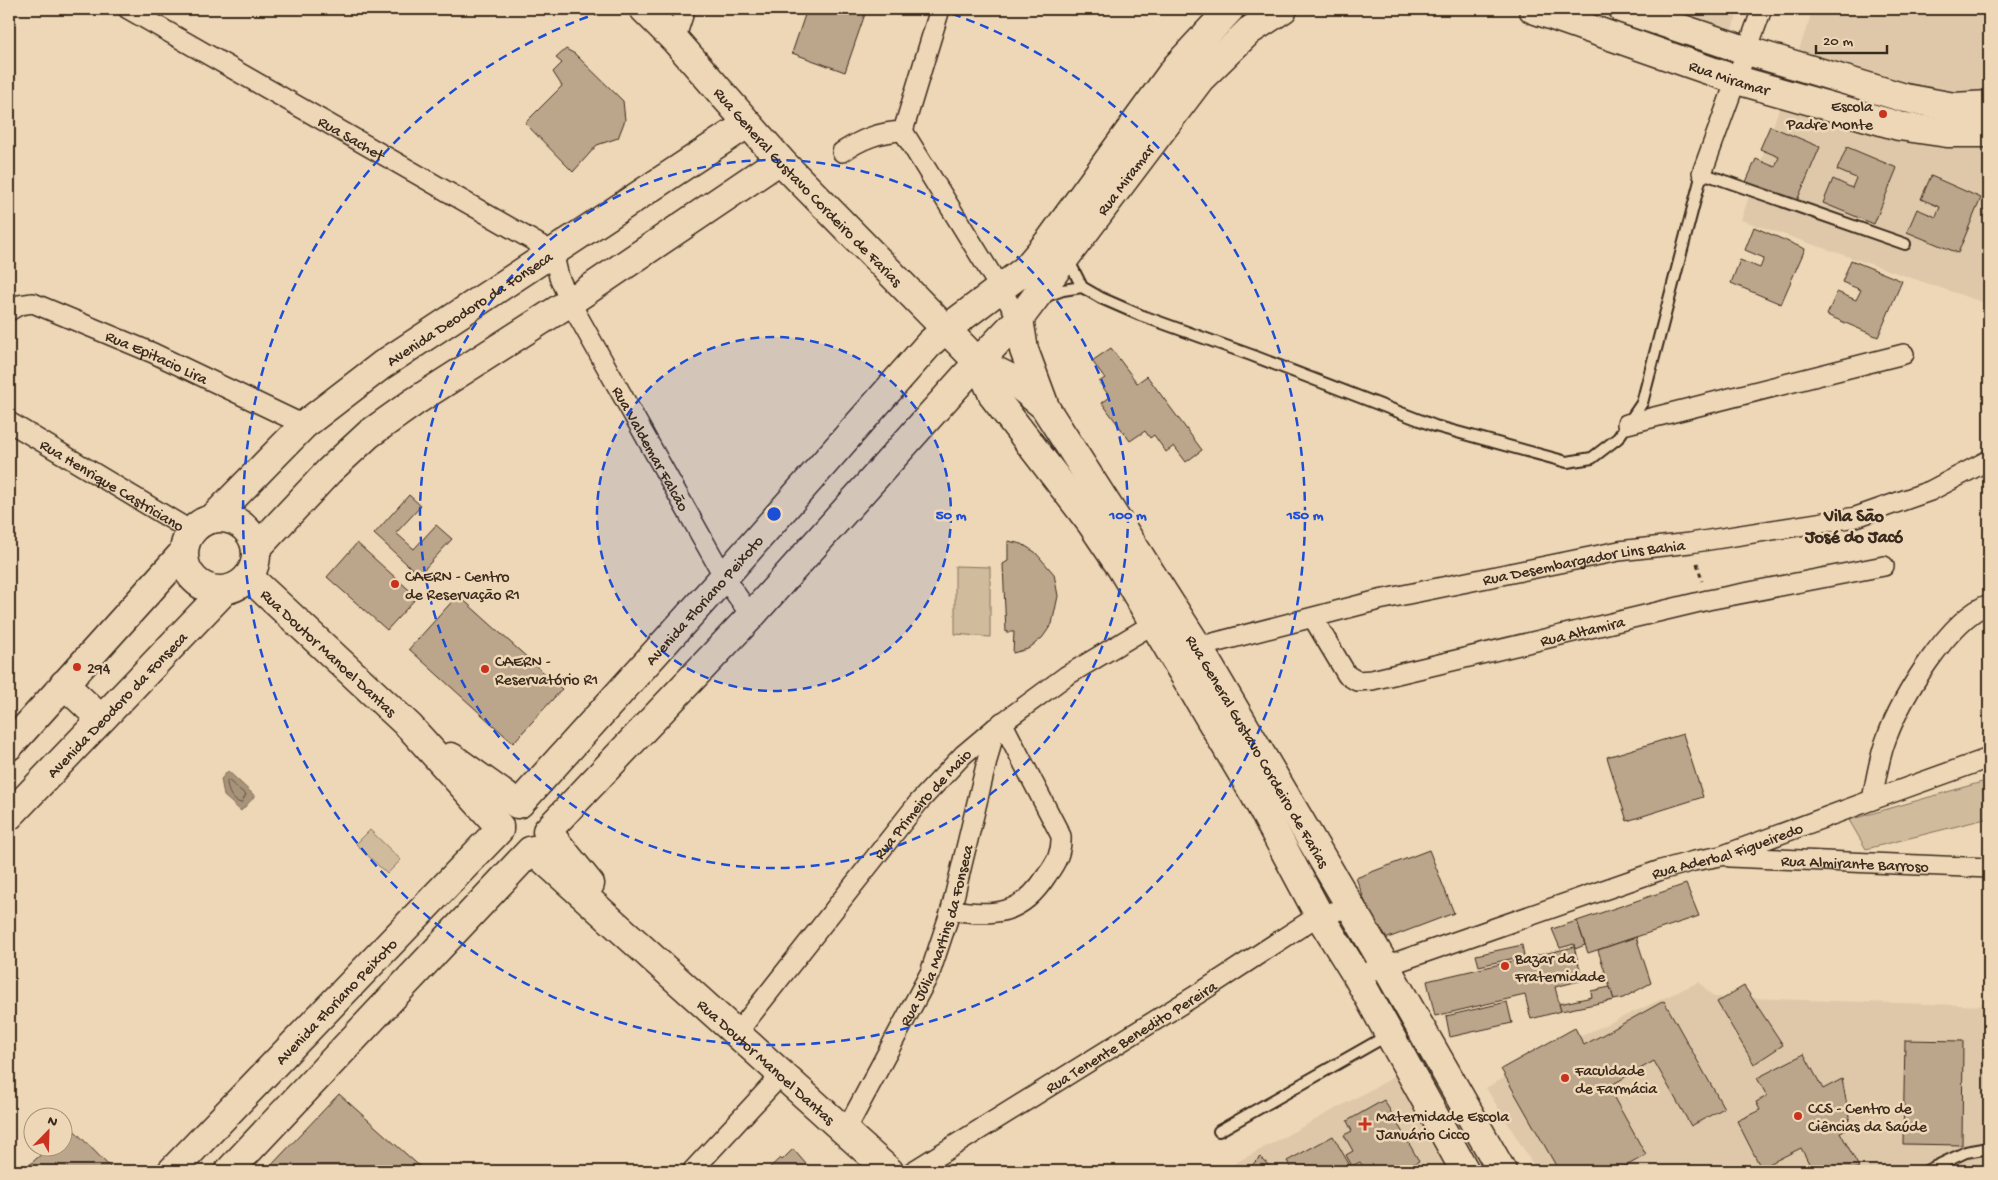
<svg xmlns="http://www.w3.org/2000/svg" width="1998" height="1180" font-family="'Gochi Hand',sans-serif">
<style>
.built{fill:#dec8a9}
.green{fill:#d0bb9d;stroke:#86725e}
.water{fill:#a7937a;stroke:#7c6955}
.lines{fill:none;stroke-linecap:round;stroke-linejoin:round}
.shore{stroke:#665443;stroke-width:1}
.building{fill:#bba68c;stroke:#3b2a1e}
.lane-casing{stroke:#3b2a1e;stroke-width:14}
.street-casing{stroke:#3b2a1e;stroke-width:22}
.secondary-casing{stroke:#3b2a1e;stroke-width:31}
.primary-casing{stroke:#3b2a1e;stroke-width:31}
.path{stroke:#3b2a1e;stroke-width:3;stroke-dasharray:5 4;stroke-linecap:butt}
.lane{stroke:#edd7b6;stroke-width:10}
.street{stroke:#edd7b6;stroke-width:19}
.secondary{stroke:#edd7b6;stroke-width:28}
.primary{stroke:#edd7b6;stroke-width:28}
.ring{fill:none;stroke:#1d4ed8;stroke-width:2.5;stroke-dasharray:9 6}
.poi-dot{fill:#c8321e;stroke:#edd7b6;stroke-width:2}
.labels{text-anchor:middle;stroke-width:5;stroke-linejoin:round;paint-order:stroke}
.street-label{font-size:16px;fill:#3b2a1e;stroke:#edd7b6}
.poi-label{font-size:16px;fill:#3b2a1e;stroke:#edd7b6;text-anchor:start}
.neighbourhood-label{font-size:18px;font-weight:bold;fill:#3b2a1e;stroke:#edd7b6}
.centre{fill:#1d4ed8;stroke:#edd7b6;stroke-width:2.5}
.ring-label{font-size:15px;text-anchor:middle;font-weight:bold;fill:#1d4ed8;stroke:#edd7b6;stroke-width:5;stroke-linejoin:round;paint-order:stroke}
</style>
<rect width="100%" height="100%" fill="#edd7b6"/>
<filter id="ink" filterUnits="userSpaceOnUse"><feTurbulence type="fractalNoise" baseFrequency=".02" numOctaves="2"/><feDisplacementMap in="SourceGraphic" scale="10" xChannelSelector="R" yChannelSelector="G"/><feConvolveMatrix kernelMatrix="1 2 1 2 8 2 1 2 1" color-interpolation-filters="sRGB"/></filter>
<g filter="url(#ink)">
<g class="built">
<path d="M1663 9H1739L1731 32Z"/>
<path d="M1813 9H1989V291L1985 303 1741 220Z"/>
<path d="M1699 982 1714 997 1989 1006V1171H1537L1486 1088 1568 1042Z"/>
<path d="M1396 1076 1450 1171H1221Z"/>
</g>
<g class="green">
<path d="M955 566 990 567V637L955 634Z"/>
<path d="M1989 780V818L1866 849 1849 820Z"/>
<path d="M370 830 401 860 387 874 356 844Z"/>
</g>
<path class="water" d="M228 771 255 796 241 811 224 796 221 779Z"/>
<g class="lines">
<path class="shore" d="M228 780 246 795 241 803C232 801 228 792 227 783Z"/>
</g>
<g class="building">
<path d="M807 9H849L865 14 845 72 792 53Z"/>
<path d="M566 49 575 54 623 101 625 120 618 138 597 145 573 172 525 123 562 86 553 72 562 63 556 58Z"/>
<path d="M1770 126 1820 147 1796 203 1746 182 1756 159 1775 167 1779 157 1760 149Z"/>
<path d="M1847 147 1897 168 1874 224 1823 203 1833 179 1852 188 1856 178 1837 170Z"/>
<path d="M1931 176 1981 198 1958 253 1907 232 1917 209 1936 217 1940 207 1921 199Z"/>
<path d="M1754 227 1805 249 1781 304 1731 283 1740 260 1760 268 1764 258 1745 250Z"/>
<path d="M1851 260 1902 281 1878 337 1827 315 1837 292 1856 300 1861 290 1842 282Z"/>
<path d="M1111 348 1137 383 1147 376 1202 450 1186 462 1174 446 1166 452 1154 435 1150 438 1145 431 1130 441 1102 403 1110 397 1099 382 1105 378 1092 361Z"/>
<path d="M409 495 421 506 396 533 414 549 436 525 452 539 419 575 374 534Z"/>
<path d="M1008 541 1022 544 1035 552 1054 574 1058 596 1052 624 1042 638 1028 649 1013 653 1014 632H1006L1003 564 1008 561Z"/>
<path d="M357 543 417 597 387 630 327 577Z"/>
<path d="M458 595 562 689 513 743 409 649Z"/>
<path d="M1683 734 1703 797 1627 821 1607 757Z"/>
<path d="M1429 850 1454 913 1380 941 1356 878Z"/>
<path d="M1686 884 1699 916 1588 953 1577 921Z"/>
<path d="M1577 921 1585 945 1575 949 1574 944 1560 948 1552 929Z"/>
<path d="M1636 937 1651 983 1623 998 1614 1000 1598 950Z"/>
<path d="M1522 945 1524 956 1479 966 1476 955Z"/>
<path d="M1574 947 1583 980 1555 987 1561 1011 1531 1019 1525 995 1435 1016 1427 981Z"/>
<path d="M1744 986 1783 1045 1754 1064 1717 1002Z"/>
<path d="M1610 987 1614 1000 1561 1011 1559 1004 1592 997 1591 991Z"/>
<path d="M1664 1001 1724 1108 1691 1126 1654 1061 1608 1087 1646 1155 1617 1171H1559L1501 1069 1575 1028 1584 1045Z"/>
<path d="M1507 1002 1512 1023 1450 1037 1446 1016Z"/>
<path d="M1905 1040 1963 1041 1962 1145 1903 1144Z"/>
<path d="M1804 1054 1823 1089 1842 1079 1851 1127 1840 1132 1859 1167 1851 1171H1813L1801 1148 1761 1168 1737 1121 1760 1110 1756 1102 1767 1096 1757 1078Z"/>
<path d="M339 1094 425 1171H266Z"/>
<path d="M1384 1100 1419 1161 1401 1171H1366L1360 1162 1352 1166 1346 1155 1353 1151 1344 1135 1352 1131 1347 1121Z"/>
<path d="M55 1110 62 1118H47Z"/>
<path d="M62 1118 114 1171H23L48 1148H62Z"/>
<path d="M1333 1136 1353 1171H1293L1287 1161Z"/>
<path d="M793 1149 812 1171H766L780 1158 782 1160Z"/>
<path d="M1260 1157 1275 1171H1246Z"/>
</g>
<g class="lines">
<defs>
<g id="lane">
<path d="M1068 259 1082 287 1101 298 1140 315 1251 355 1435 426 1567 462 1592 458 1618 438 1642 403 1702 173 1905 244"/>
<path d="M1044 297 1063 290 1082 287"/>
<path d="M1219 1131 1388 1035"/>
<path d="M1926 1171 1966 1152 1989 1148"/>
</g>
<g id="street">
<path id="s1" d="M128 9 553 252 559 277 570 302 724 577 751 616"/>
<path d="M675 40 685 9"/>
<path d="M903 131 1019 319"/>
<path d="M842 152C862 139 879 132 903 131L940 9"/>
<path d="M1702 173 1762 9"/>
<path id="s2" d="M9 311 19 305 33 303 153 353 304 425"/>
<path id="s3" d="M9 422 191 531"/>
<path d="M1627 424 1904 354"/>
<path id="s4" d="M1313 618 1347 675 1357 681 1372 680 1708 600 1884 566"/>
<path id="s5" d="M1189 650 1198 647 1379 600 1619 551 1690 543 1856 517 1930 491 1989 460"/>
<path d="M1872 800 1989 758"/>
<path id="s6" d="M1730 857 1989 868"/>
<path d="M951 910C995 916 1021 916 1047 875 1056 863 1062 852 1061 836L1002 722"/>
<path id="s7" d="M1357 976 1661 870 1694 861 1721 856 1872 800C1876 779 1879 757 1887 737 1902 697 1949 619 1989 604"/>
<path id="s8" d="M737 1033 918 803 963 755 995 728 1066 676 1153 624"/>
<path id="s9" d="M845 1132 930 973 951 910 995 728"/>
<path d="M692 1171 781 1075"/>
<path id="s10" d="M913 1171 1201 992 1319 915 1350 908"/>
</g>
<g id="secondary">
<path id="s11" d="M1533 9 1737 80 1899 126 1947 133H1989"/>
<path d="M1623 9 1748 51 1905 98 1954 107 1989 105"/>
<circle cx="220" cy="554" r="36"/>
<path id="s12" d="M212 519 304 425 382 365 747 124"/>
<path d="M256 549 329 471 369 434 414 402 570 302 780 160"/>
<path id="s13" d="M249 577 410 727 499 826"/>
<path d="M64 684 101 719"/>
<path d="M9 746 183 553"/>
<path d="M451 757 517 804"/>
<path id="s14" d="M520 803 724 577 930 343 941 333 1025 270 1051 239 1177 66 1230 9"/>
<path id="s15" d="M9 816 224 591"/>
<path id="s16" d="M548 830 751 616 978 362 1019 319 1200 79 1249 31 1283 9"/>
<path d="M547 831 590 884"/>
<path id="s17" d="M533 850 889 1171"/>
<path id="s18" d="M172 1171 499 830"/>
<path d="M229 1171 530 851"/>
</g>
<g id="primary">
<path id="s19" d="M644 9 675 40 780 160 978 362 994 397 1091 523 1120 566 1256 797 1319 915 1357 976 1465 1171"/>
<path d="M1019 319 1024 350 1044 404"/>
<path id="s20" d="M978 362 1010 378 1044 406 1198 647 1386 967 1502 1171"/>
</g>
</defs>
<use href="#lane" class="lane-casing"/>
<use href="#street" class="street-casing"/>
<use href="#secondary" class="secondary-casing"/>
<use href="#primary" class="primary-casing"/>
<path class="path" d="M1697 563 1702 581"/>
<use href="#lane" class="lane"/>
<use href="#street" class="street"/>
<use href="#secondary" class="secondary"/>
<use href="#primary" class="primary"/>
</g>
</g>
<circle cx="774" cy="514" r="177" fill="#1d4ed8" fill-opacity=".12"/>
<g class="ring">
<circle cx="774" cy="514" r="177"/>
<circle cx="774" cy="514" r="354"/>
<path d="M938 9A531 531 0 1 1 610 9"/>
</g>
<g class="poi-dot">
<circle cx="1883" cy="114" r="5"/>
<circle cx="395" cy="584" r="5"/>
<circle cx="77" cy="667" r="5"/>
<circle cx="485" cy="669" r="5"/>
<circle cx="1505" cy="966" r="5"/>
<circle cx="1565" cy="1078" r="5"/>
<circle cx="1798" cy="1116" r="5"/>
<path d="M1362.5 1116.5h5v5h5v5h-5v5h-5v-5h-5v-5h5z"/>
</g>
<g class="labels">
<g class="street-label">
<text dy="6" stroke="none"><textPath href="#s11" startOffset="208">Rua Miramar</textPath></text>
<text dy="6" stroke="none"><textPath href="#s1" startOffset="258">Rua Sachet</textPath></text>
<text dy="6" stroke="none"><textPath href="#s16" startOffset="870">Rua Miramar</textPath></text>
<text dy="6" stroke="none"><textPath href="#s19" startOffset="242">Rua General Gustavo Cordeiro de Farias</textPath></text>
<text dy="6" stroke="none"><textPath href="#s12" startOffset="334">Avenida Deodoro da Fonseca</textPath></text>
<text dy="6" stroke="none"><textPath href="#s2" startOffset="161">Rua Epitacio Lira</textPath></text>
<text dy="6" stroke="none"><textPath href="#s1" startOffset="710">Rua Valdemar Falcão</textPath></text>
<text dy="6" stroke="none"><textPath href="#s3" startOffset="121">Rua Henrique Castriciano</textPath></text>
<text dy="6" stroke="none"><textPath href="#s5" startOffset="405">Rua Desembargador Lins Bahia</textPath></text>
<text dy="6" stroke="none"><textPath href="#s14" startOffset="274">Avenida Floriano Peixoto</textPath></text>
<text dy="6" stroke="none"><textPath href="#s4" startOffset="309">Rua Altamira</textPath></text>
<text dy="6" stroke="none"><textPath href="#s13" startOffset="110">Rua Doutor Manoel Dantas</textPath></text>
<text dy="6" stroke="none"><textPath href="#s15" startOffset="155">Avenida Deodoro da Fonseca</textPath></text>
<text dy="6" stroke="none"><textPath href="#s20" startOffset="486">Rua General Gustavo Cordeiro de Farias</textPath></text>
<text dy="6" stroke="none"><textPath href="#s8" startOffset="295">Rua Primeiro de Maio</textPath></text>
<text dy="6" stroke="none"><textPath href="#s7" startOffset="391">Rua Aderbal Figueiredo</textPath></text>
<text dy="6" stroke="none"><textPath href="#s6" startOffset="125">Rua Almirante Barroso</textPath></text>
<text dy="6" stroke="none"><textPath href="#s9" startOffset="218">Rua Júlia Martins da Fonseca</textPath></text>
<text dy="6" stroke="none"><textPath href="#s18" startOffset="236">Avenida Floriano Peixoto</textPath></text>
<text dy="6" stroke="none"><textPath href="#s10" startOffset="256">Rua Tenente Benedito Pereira</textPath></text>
<text dy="6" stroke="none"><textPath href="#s17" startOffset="315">Rua Doutor Manoel Dantas</textPath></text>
</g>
<g class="poi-label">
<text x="1873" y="111" text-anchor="end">Escola<tspan x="1873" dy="18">Padre Monte</tspan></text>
<text x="405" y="581">CAERN - Centro<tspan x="405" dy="18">de Reservação R1</tspan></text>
<text x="495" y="666">CAERN -<tspan x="495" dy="18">Reservatório R1</tspan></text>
<text x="87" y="673">294</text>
<text x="1515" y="963">Bazar da<tspan x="1515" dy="18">Fraternidade</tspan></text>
<text x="1575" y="1075">Faculdade<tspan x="1575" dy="18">de Farmácia</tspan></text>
<text x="1808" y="1113">CCS - Centro de<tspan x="1808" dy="18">Ciências da Saúde</tspan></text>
<text x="1376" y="1121">Maternidade Escola<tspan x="1376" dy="18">Januário Cicco</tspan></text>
</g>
<g class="neighbourhood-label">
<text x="1854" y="521">Vila São<tspan x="1854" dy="21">José do Jacó</tspan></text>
</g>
</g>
<circle cx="774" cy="514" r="8" class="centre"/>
<g class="ring-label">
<text x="951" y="519">50 m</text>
<text x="1128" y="519">100 m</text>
<text x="1305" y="519">150 m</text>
</g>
<rect width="1998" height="1180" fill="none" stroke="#edd7b6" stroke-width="30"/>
<rect x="15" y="15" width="1968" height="1150" fill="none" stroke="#3b2a1e" stroke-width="2" filter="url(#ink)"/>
<g transform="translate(48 1132) rotate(23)"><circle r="24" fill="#edd7b6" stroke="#a69279"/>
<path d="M0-4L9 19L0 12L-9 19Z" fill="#c8321e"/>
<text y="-8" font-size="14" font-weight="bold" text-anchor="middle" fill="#3b2a1e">N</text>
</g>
<path d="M1816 45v8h71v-8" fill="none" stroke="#3b2a1e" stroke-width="2.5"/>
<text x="1823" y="45" font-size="15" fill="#3b2a1e" stroke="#edd7b6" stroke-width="4" paint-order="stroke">20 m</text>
</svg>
